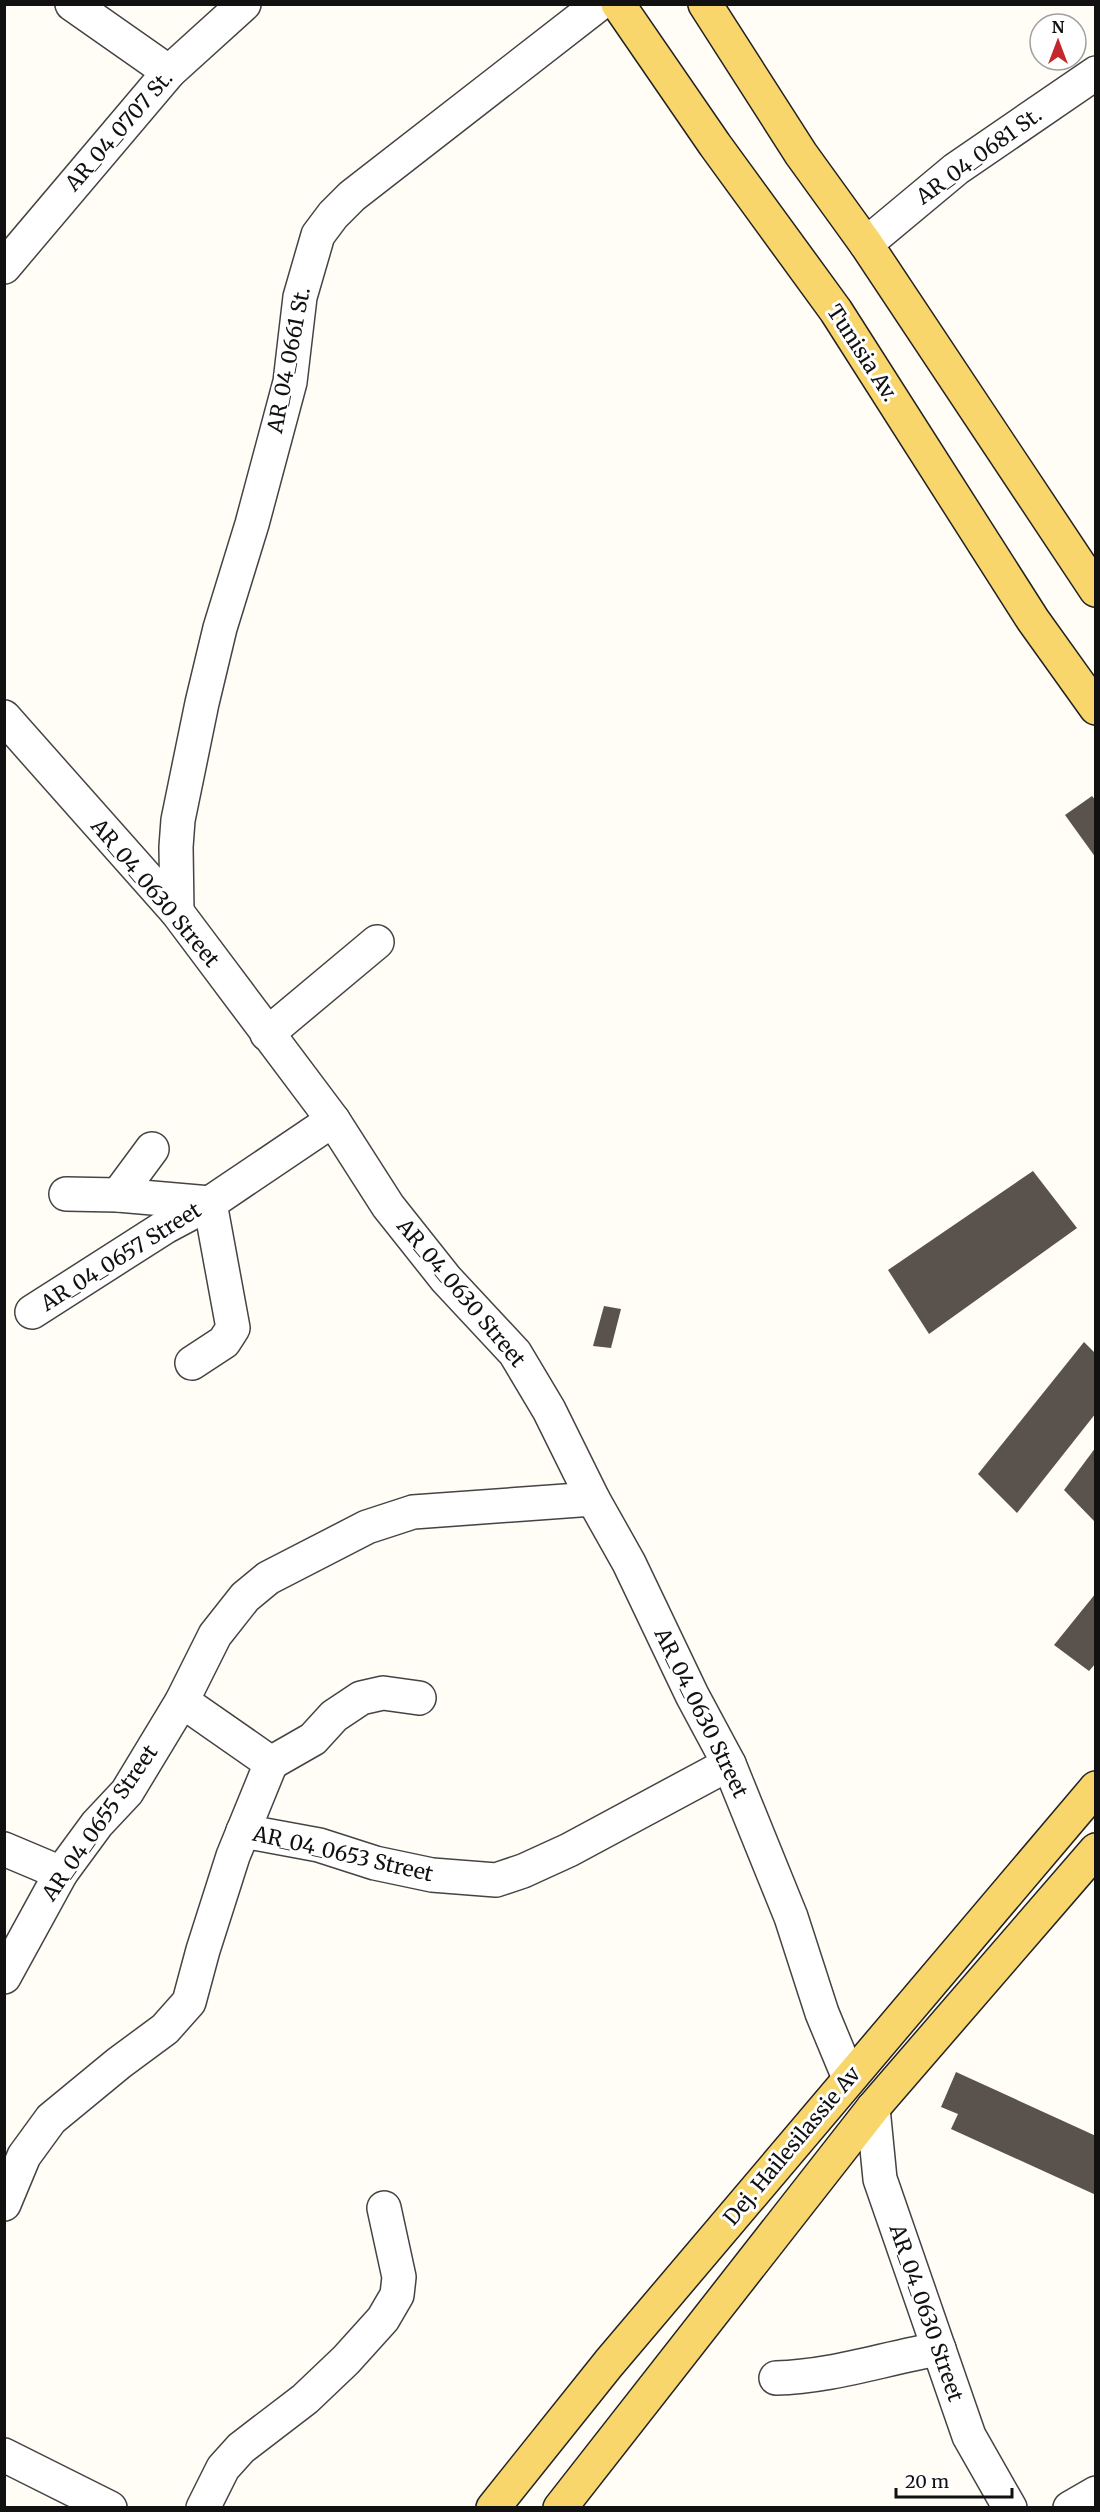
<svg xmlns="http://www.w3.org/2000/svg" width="1100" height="2512" font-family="Merriweather,serif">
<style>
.building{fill:#5a524d}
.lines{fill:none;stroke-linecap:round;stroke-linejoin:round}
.minor-casing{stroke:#444;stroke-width:36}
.major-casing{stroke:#222;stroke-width:36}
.minor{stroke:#fff;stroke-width:33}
.major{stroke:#f9d66b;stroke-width:33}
.labels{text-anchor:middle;stroke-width:6;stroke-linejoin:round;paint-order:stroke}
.street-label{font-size:21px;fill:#111;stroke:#fff}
</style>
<rect width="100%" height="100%" fill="#fffdf5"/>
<g class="building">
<path d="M1092 796 1096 801V858L1065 815Z"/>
<path d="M1033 1171 1077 1228 929 1334 888 1270Z"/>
<path d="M604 1306 621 1309 611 1348 593 1346Z"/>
<path d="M1084 1342 1096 1354V1413L1017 1513 978 1474Z"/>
<path d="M1096 1447V1523L1064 1490Z"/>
<path d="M1096 1593V1663L1089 1671 1054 1645Z"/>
<path d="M956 2072 1096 2136V2195L951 2129 958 2114 941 2107Z"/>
</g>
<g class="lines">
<defs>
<g id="minor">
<path d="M72 4 169 72"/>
<path d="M866 244 956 169 1096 73"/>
<path d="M4 267 169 72 244 4"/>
<path d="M4 717 177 912 333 1120 388 1206 446 1279 515 1353 549 1410 593 1499 629 1563 692 1695 729 1764 791 1917 822 2013 849 2078"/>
<path d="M177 912 176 847 178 820 202 703 220 628 252 524 290 382 300 297 318 235 333 215 352 196 599 4"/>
<path d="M267 1034 377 942"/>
<path d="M66 1194 118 1195 210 1203 233 1328 224 1342 192 1363"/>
<path d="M118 1195 152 1149"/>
<path d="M32 1312 165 1227 210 1203 333 1120"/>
<path d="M182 1701 271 1763 313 1739 334 1716 361 1698 383 1693 419 1698"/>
<path d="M243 1831 319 1845 375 1863 432 1875 496 1880 523 1871 569 1850 729 1764"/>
<path d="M4 1849 61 1873"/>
<path d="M4 1977 61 1873 97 1824 127 1792 182 1701 215 1635 245 1597 268 1578 367 1527 413 1512 593 1499"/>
<path d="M873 2108 880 2179 969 2436 1010 2508"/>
<path d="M4 2204 24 2156 51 2119 119 2063 165 2029 189 2002 203 1950 233 1856 271 1763"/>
<path d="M776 2378C832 2377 885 2358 939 2349"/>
<path d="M4 2455 110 2508"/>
<path d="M203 2508 223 2468 241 2448 305 2399 346 2360 383 2319 397 2295 399 2277 384 2208"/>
<path d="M1070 2508 1096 2493"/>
</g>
<g id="major">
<path d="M618 4 715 145 836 311 1033 620 1096 708"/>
<path d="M705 4 801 154 866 244 1096 590"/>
<path d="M493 2508 609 2363 1096 1788"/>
<path d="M560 2508 873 2108 1096 1850"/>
</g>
</defs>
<use href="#minor" class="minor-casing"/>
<use href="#major" class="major-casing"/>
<use href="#minor" class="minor"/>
<use href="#major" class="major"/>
</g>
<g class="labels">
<g class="street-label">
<text transform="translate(119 131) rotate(-49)" y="7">AR_04_0707 St.</text>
<text transform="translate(979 156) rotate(-36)" y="7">AR_04_0681 St.</text>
<text transform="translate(862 353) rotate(57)" y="7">Tunisia Av.</text>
<text transform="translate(289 360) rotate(-79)" y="7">AR_04_0661 St.</text>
<text transform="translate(155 893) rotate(50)" y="7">AR_04_0630 Street</text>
<text transform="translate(121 1257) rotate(-32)" y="7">AR_04_0657 Street</text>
<text transform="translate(461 1293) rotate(50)" y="7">AR_04_0630 Street</text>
<text transform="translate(701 1713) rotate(64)" y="7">AR_04_0630 Street</text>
<text transform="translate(100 1823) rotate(-55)" y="7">AR_04_0655 Street</text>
<text transform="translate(343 1854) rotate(13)" y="7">AR_04_0653 Street</text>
<text transform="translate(792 2146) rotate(-50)" y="7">Dej. Hailesilassie Av</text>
<text transform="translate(926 2313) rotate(71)" y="7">AR_04_0630 Street</text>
</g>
</g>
<rect width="1100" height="2512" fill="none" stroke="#111111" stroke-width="12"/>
<g transform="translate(1058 42)"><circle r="28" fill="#ffffff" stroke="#a0a0a0" stroke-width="1.5"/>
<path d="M0-4.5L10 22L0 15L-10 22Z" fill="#c4262e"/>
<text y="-9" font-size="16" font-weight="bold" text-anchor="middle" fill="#111111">N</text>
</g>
<path d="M896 2488v9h116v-9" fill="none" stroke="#111111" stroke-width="3"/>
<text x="905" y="2488" font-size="18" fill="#111111" stroke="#ffffff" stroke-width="4.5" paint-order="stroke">20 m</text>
</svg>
